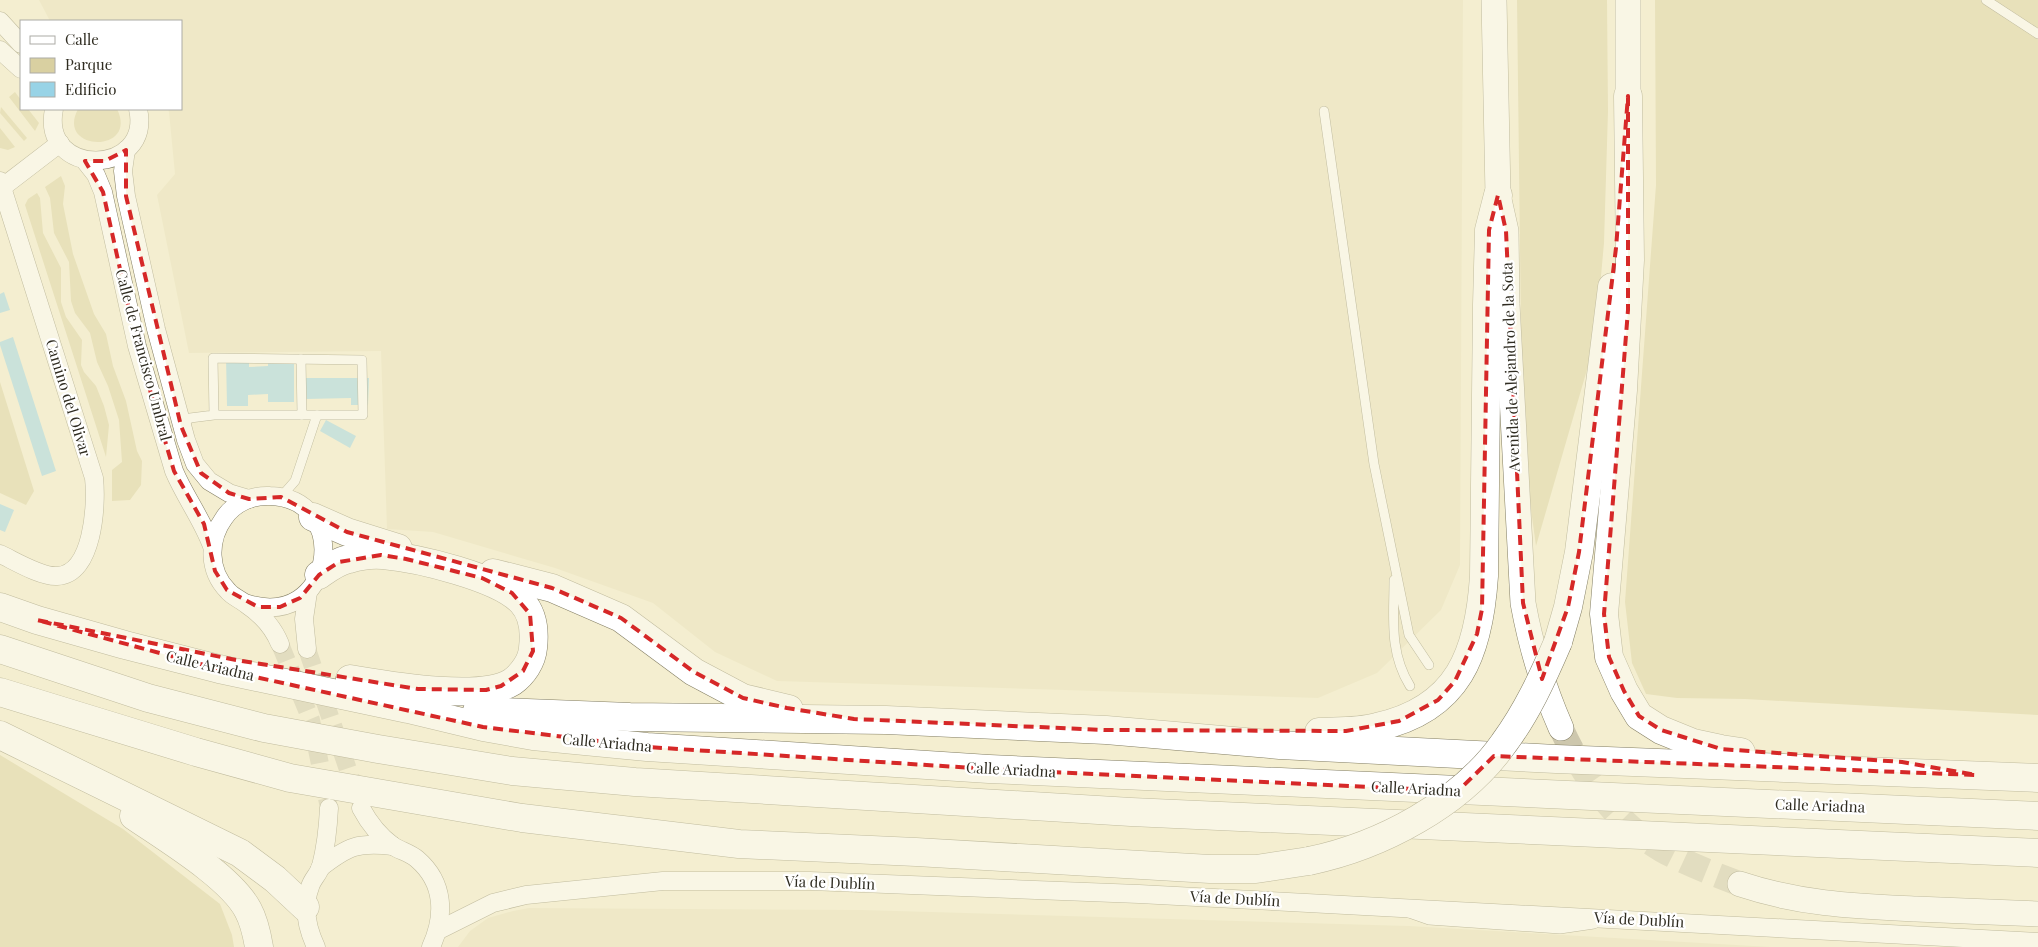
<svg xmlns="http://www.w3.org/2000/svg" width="2038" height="947" font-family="'Playfair Display',serif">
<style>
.built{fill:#e8e1bd}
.green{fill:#d9d0a1}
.building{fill:#98d3e6}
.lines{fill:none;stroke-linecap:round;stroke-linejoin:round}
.street-tunnel{stroke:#cdc7ad;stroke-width:18;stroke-dasharray:18 9;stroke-linecap:butt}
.secondary-tunnel{stroke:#cdc7ad;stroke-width:25;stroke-dasharray:25 12;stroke-linecap:butt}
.lane-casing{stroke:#837e63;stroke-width:10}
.street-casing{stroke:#837e63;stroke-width:19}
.secondary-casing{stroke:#837e63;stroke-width:26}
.highway-casing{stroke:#837e63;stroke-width:29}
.lane{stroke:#fff;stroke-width:9}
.street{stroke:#fff;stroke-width:18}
.secondary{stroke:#fff;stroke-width:25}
.highway{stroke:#fff;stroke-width:28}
.highway-bridge-casing{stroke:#837e63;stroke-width:29;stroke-linecap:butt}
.highway-bridge{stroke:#fff;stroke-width:28}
.marked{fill:none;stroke:#d62828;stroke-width:4;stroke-dasharray:10 6;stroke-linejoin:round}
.labels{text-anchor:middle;stroke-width:4.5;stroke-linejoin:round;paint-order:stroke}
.street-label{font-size:15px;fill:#2f2c21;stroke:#fff}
</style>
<rect width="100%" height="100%" fill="#f4eed0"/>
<g class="built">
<path d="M39 0H1463L1460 565 1441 610 1377 673 1318 698 777 681 715 652 653 603 555 568 433 532 387 529 381 351 189 353 157 195 175 174 169 112 168 109H181V21H50Z"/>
<path d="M529 908 862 910 1409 926 1771 947H458L470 931 488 918 513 911Z"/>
</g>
<g class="green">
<path d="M1517 0H1607L1608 111 1604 243 1595 342 1536 546 1526 473 1521 332Z"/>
<path d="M1655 0H2038V715L1745 699 1677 698 1646 694 1632 663 1625 602 1656 185Z"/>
<path d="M15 92 21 100V109H28L39 123 35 131 9 97Z"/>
<path d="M1 107 27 138 24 141 0 113Z"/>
<path d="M78 109H117C139 154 55 152 78 109Z"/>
<path d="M0 128 15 147 8 150 0 148Z"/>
<path d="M61 176 65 186 63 204 73 254 94 314 106 334 113 366 126 401 137 451 142 461 141 485 130 500 112 501V470L122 462 119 420 108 386 97 362 90 333 75 313 71 301 69 262 54 233 50 198 45 187Z"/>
<path d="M37 193 40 198 43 233 61 268V302L66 317 82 340 81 365 84 372 96 386 104 406 109 425 106 457 25 205 28 199Z"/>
<path d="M0 382 34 491 26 505 0 493Z"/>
<path d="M0 755 123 829 220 904 232 935 234 947H0Z"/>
</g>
<g class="building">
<path d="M4 292 10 310 0 313V294Z"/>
<path d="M13 337 56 471 42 476 0 345V342Z"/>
<path d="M249 356V367L268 366V363H294V402H268V394L248 395V406H227L226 357Z"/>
<path d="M306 378H369L368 405H351V398L306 399Z"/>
<path d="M326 420 356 436 350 448 320 431Z"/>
<path d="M0 504 14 510 5 532 0 530Z"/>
</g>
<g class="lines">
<g class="street-tunnel">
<path d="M280 644 311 720 329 808"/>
<path d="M307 649 357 796"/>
</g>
<path class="secondary-tunnel" d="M1561 728C1582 775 1616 824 1662 850 1687 864 1714 874 1740 884"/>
<defs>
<g id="lane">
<path d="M1986 0 2038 34"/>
<path d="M1324 111 1374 464 1409 635 1429 665"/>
<path d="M301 359 302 415"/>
<path d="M182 425 190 418 214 415H363L362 360 213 358 214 415"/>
<path d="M281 497 295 481 317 415"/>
<path d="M1394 580C1394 618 1389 652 1410 686"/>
<path d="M1409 913 1429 920 1560 929 1594 924"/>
</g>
<g id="street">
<path d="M0 21 21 44"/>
<path d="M0 50 21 69"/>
<path d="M54 109C40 179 153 176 138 109"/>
<path d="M126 150 123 171 126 196 156 329 186 440 195 464 209 481 229 493 249 499"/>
<path d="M85 161 96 175 103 192 137 346 174 471C185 497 202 519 212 546"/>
<path d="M0 181 94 478C97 505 93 575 57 576 41 577 15 561 0 554"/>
<path d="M0 189 60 143"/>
<path d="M245 603C335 633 353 498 270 496 252 495 234 503 224 518 208 540 208 571 228 591 233 597 240 599 246 604 261 614 273 627 280 644"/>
<path d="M307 649 304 619 308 592"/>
<path d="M361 808C369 823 379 836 393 846 401 851 410 853 417 859 445 883 445 916 431 947"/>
<path d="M320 868C348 846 358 842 393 846"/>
<path d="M439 930 493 903 526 895 663 881H810L1139 894 2038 942"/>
<path d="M316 947C307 928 302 908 310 887 312 879 319 874 321 866 326 847 328 828 329 808"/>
</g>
<g id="secondary">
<path d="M1494 0 1498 195 1506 231 1507 304 1523 603C1531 647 1543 687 1561 728"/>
<path d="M1628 0V96"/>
<path d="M1740 884C1800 904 1853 906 1916 909 1957 911 1997 912 2038 914"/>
</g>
<g id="highway">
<path d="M1628 96 1630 260 1623 390 1604 614 1609 657 1624 691 1639 716 1661 730 1693 743 1721 749 1741 752"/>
<path d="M313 517 347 532 398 548"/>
<path d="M493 573 552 588 621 618 694 672 743 698 789 709"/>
<path d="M319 575C329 568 338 561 349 559 359 556 372 554 383 555 417 558 499 577 522 602 533 614 535 631 533 648 532 661 523 674 512 682 480 702 387 685 350 679"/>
<path d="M0 607 37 620 125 645 219 669 408 709 483 727 533 736 647 747 989 769 2038 816"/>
<path d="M1558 642 1568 607 1579 552 1612 287"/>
<path d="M0 649 148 698 264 728 378 749 512 771 635 782 1131 812 2038 853"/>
<path d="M0 692 196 752 290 778 522 818 739 844 916 852 1210 869H1256L1309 861"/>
<path d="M477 711 630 717 886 720 1106 730 1280 745 1556 759 2038 778"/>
<path d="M1319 732C1338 731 1358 732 1377 727 1459 709 1479 653 1484 576L1487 305 1489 230 1498 195"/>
<path d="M0 735 240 853 275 879 305 907"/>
<path d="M134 816C166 838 231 877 248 910 254 921 257 935 259 947"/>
</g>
</defs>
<use href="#lane" class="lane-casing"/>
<use href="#street" class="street-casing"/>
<use href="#secondary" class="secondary-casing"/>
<use href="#highway" class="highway-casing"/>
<use href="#lane" class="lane"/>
<use href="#street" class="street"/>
<use href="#secondary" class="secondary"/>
<use href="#highway" class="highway"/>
<defs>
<path id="highway-bridge" d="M1309 861C1381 846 1461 804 1504 743 1527 712 1543 677 1558 642"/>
</defs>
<use href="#highway-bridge" class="highway-bridge-casing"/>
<use href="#highway-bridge" class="highway-bridge"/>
</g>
<path d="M0 0H2038V947H0ZM1628 96V310L1604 614 1609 657 1624 691 1639 716 1661 730 1721 749 1902 762 1976 775 1494 756 1458 791 989 769 647 747 483 727 219 669 37 620 236 660 418 689 486 690 501 686 523 671 533 651 530 614 512 593 482 578 406 559 381 555 339 562 319 575 300 598 280 607H258L227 590 215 571 204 524 174 471 137 346 103 192 85 161H105L126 150V196L181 426 201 473 229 493 249 499 281 497 347 532 552 588 621 618 694 672 743 698 787 708 854 719 1106 730 1346 731 1399 721 1438 700 1455 681 1477 634 1482 609 1489 230 1498 195 1506 231 1523 603 1542 679 1568 607 1579 552 1616 248Z" fill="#f4eed0" fill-opacity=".55" fill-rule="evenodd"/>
<path class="marked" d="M1628 96V310L1604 614 1609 657 1624 691 1639 716 1661 730 1721 749 1902 762 1976 775 1494 756 1458 791 989 769 647 747 483 727 219 669 37 620 236 660 418 689 486 690 501 686 523 671 533 651 530 614 512 593 482 578 406 559 381 555 339 562 319 575 300 598 280 607H258L227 590 215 571 204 524 174 471 137 346 103 192 85 161H105L126 150V196L181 426 201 473 229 493 249 499 281 497 347 532 552 588 621 618 694 672 743 698 787 708 854 719 1106 730 1346 731 1399 721 1438 700 1455 681 1477 634 1482 609 1489 230 1498 195 1506 231 1523 603 1542 679 1568 607 1579 552 1616 248Z"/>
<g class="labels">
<g class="street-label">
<text transform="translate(143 355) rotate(75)" y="5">Calle de Francisco Umbral</text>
<text transform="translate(1511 367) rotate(-92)" y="5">Avenida de Alejandro de la Sota</text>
<text transform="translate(68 398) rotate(73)" y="5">Camino del Olivar</text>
<text transform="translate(210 666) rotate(13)" y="5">Calle Ariadna</text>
<text transform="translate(607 743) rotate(5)" y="5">Calle Ariadna</text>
<text transform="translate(1011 770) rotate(3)" y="5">Calle Ariadna</text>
<text transform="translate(1416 789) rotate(3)" y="5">Calle Ariadna</text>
<text transform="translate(1820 806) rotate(2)" y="5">Calle Ariadna</text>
<text transform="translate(830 883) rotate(2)" y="5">Vía de Dublín</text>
<text transform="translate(1235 899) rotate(3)" y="5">Vía de Dublín</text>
<text transform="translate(1639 920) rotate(3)" y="5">Vía de Dublín</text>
</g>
</g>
<rect x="20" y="20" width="162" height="90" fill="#ffffff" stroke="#acaba6"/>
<rect x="30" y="36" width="25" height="8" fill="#ffffff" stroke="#acaba6"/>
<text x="65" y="45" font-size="15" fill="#2f2c21">Calle</text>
<rect x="30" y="58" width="25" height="15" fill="#d9d0a1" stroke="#acaba6"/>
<text x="65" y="70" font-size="15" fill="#2f2c21">Parque</text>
<rect x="30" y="82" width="25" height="15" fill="#98d3e6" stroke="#acaba6"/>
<text x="65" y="95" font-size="15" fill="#2f2c21">Edificio</text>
</svg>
